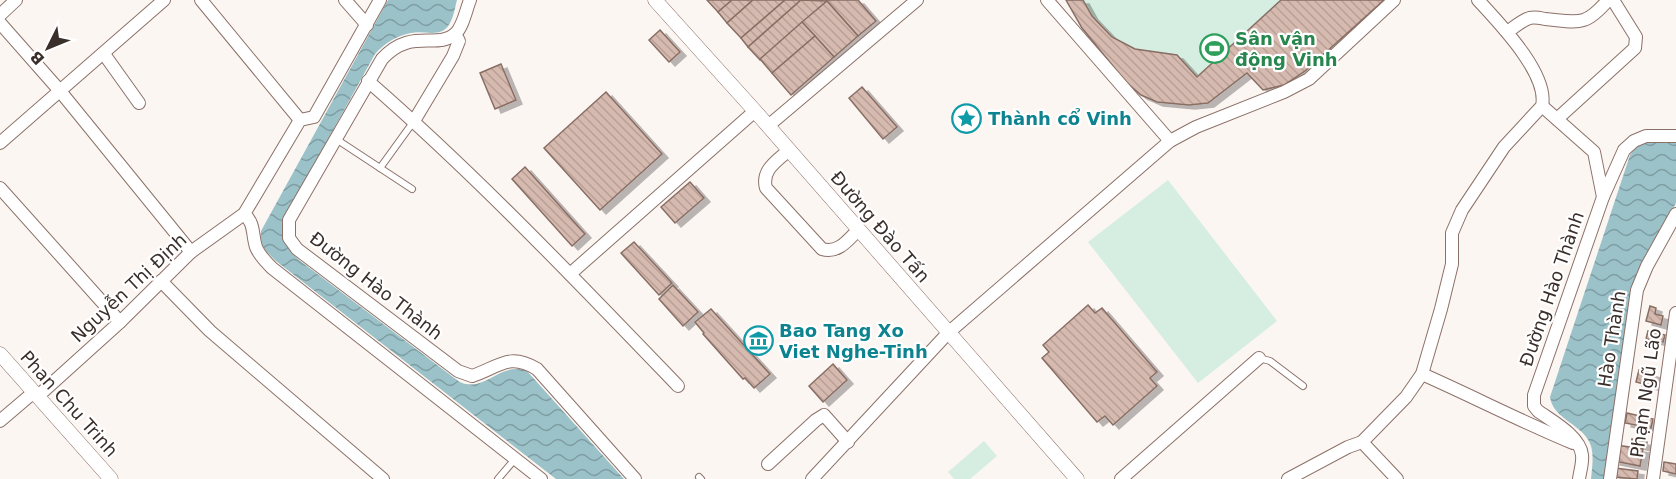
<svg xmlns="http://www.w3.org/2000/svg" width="1676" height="479" font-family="'DejaVu Sans',sans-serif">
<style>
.garden{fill:#d5eee1}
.water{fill:url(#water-waves)}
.building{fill:url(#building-back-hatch);stroke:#886e64;stroke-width:1.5;filter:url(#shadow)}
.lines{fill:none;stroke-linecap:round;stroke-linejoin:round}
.service-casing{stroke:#8c7168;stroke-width:8}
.minor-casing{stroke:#8c7168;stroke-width:14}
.tertiary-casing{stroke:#8c7168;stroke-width:15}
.service{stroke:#fff;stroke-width:6}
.minor{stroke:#fff;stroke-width:12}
.tertiary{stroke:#fff;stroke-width:14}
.labels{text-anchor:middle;stroke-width:4.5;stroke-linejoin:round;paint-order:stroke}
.leisure-label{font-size:18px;font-weight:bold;fill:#27864d;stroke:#fff;text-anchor:start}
.culture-label{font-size:18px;font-weight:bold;fill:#0d838f;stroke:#fff;text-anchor:start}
.street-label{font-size:18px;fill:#3a2f2b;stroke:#fff}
</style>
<defs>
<pattern id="water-waves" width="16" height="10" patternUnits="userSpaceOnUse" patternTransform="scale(1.5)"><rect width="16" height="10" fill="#9bc2c9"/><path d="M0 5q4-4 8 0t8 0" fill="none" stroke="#7f9ea3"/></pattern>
<pattern id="building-back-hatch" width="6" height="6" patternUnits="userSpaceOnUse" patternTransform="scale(1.5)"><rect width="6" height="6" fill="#d6baaf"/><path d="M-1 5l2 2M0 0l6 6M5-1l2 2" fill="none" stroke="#b8a097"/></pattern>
<filter id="shadow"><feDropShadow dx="6" dy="4" stdDeviation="0" flood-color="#0004"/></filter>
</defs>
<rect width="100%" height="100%" fill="#fcf6f3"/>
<g class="garden">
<path d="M1066 0H1384L1305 71 1284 85 1263 90 1247 73 1208 103 1189 105 1157 102 1082 28Z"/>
<path d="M1168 180 1277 321 1198 383 1088 242Z"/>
<path d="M984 441 997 456 970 479H954L948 472Z"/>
</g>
<g class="water">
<path d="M388 0H457C455 7 454 16 450 23 442 39 425 30 411 33 396 36 385 43 375 54L284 219C281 237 286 247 299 260L453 377C457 380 462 384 466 384 489 388 500 362 527 371L624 479H556L276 261C265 250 260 247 261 231Z"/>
<path d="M1676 137V203L1645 262 1607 479H1591C1592 468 1594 457 1591 446 1584 424 1553 420 1550 397L1630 155 1640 142Z"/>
</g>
<g class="building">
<path d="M707 0H732L718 12Z"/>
<path d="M732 0H753L727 23 718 12Z"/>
<path d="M753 0H785L741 38 727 23Z"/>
<path d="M785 0H801L748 47 741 38Z"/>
<path d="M801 0 827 1 760 60 748 47Z"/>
<path d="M826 0H858L876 21 858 36Z"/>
<path d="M1066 0H1083L1092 16 1112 37 1135 49 1177 55 1197 77 1281 0H1384L1305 71 1284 85 1263 90 1247 73 1208 103 1189 105 1157 102 1141 95 1125 81 1082 28Z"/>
<path d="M827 1 858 36 834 57 802 22Z"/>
<path d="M802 22 815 36 772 73 760 59Z"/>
<path d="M660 30 680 52 669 62 649 40Z"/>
<path d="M815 36 834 57 791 95 772 73Z"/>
<path d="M501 64 516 100 495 109 480 73Z"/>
<path d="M862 87 897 127 883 139 849 98Z"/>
<path d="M606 92 662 154 600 210 544 148Z"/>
<path d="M525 167 585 234 572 246 512 179Z"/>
<path d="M690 182 704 198 675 223 661 207Z"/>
<path d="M634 242 672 283 659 295 621 253Z"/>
<path d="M673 285 698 312 683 326 659 299Z"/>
<path d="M1088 305 1095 313 1102 308 1157 372 1150 378 1157 386 1113 425 1105 416 1097 422 1042 358 1049 352 1043 345Z"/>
<path d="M1650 306 1656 308 1655 314 1663 316 1661 325 1646 321Z"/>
<path d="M711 309 770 374 754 388 745 378 743 379 703 334 704 333 695 322Z"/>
<path d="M1648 331 1665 335 1663 342 1646 339Z"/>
<path d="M833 364 847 380 823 402 809 386Z"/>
<path d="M1639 370 1655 374 1652 386 1636 382Z"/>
<path d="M1627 413 1653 419 1651 428 1625 423Z"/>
<path d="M1632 439 1647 442 1646 447 1631 444Z"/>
<path d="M1616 445 1643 449 1640 466 1614 461Z"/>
<path d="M1664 462 1676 464V474L1663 471Z"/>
<path d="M1615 468 1638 471 1637 479 1614 477Z"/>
</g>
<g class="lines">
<defs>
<g id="service">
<path d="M336 139 412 189"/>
<path d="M380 168 414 121"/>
<path d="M1259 358 1270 361 1303 386"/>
<path d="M699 477 701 479"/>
<path d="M498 479 515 459"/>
</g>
<g id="minor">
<path d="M201 0 300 120"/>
<path d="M345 0 367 25"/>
<path d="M470 0C466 10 463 27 455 34 437 50 411 27 382 59L289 220V238L297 249 458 371 472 376C499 367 509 352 537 369L635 479"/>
<path d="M1047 0 1170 141"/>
<path d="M0 15 16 0"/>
<path d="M0 23 60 91 191 252"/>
<path d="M1507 32C1513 28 1520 22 1527 19 1532 16 1540 18 1545 19 1579 22 1585 27 1608 0"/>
<path d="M104 54 139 103"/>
<path d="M368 81C477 176 577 281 678 386"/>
<path d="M1542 106 1594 152 1603 197"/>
<path d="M1557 119 1635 48 1636 37 1613 0"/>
<path d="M414 121 453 56 459 41 455 34"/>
<path d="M768 126 917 0"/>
<path d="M0 143 164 0"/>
<path d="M789 150C777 161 761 170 766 188L822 249C838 254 848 240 858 230"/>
<path d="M0 188 120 322"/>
<path d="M244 214C255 223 252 235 256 247 259 255 266 262 272 268L541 479"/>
<path d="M570 274 755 111"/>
<path d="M161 281 210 331 383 479"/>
<path d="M1422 374C1472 396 1522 422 1573 443"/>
<path d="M38 396 120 322 191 252 244 214 300 120 314 117 380 0"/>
<path d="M0 421 34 392"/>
<path d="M1362 442 1397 479"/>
<path d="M768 464 816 420 824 415 848 442"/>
<path d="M812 479 948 333 1170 141 1196 127 1284 92 1309 79 1394 0"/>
<path d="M1121 479 1259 358"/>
<path d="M1288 479 1348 447 1362 442 1406 397 1422 374 1441 309 1452 264V233L1462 210 1504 147 1542 106C1549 74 1499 23 1478 0"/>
<path d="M1579 479C1580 471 1583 463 1582 455 1580 436 1552 421 1538 411L1534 406V395L1603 197 1624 150 1634 141 1646 136H1676"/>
<path d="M1610 479 1637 290 1647 266 1676 214"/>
<path d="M1653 479 1676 313"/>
</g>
<g id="tertiary">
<path d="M655 0 755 111 1077 479"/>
<path d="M0 354 111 479"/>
</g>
</defs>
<use href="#service" class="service-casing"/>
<use href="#minor" class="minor-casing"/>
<use href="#tertiary" class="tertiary-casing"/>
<use href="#service" class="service"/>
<use href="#minor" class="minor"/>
<use href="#tertiary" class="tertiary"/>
</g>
<defs>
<symbol id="stadium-ring" viewBox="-11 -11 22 22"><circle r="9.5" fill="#fff" stroke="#2e9e5b" stroke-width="1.5"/><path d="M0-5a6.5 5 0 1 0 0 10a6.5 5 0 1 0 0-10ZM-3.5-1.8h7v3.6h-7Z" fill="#2e9e5b"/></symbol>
<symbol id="sight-ring" viewBox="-11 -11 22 22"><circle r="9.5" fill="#fff" stroke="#0f9aa8" stroke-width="1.5"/><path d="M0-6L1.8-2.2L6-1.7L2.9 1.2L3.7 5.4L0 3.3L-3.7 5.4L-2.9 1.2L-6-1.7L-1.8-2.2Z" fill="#0f9aa8"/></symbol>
<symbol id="museum-ring" viewBox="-11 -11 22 22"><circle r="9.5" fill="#fff" stroke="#0f9aa8" stroke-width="1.5"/><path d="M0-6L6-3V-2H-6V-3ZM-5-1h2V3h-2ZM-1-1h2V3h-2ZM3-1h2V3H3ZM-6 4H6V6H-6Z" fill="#0f9aa8"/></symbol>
</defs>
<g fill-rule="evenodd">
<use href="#stadium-ring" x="1198" y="32" width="33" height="33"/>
<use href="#sight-ring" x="950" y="102" width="33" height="33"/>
<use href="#museum-ring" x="742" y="324" width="33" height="33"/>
</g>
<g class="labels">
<g class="leisure-label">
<text x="1235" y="45">Sân vận<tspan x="1235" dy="21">động Vinh</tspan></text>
</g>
<g class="culture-label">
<text x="988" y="125">Thành cổ Vinh</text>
<text x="779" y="337">Bao Tang Xo<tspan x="779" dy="21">Viet Nghe-Tinh</tspan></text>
</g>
<g class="street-label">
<text transform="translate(880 227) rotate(49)" y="6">Đường Đào Tấn</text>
<text transform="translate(376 286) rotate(38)" y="6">Đường Hào Thành</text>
<text transform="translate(129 288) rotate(-43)" y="6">Nguyễn Thị Định</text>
<text transform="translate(1552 289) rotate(-71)" y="6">Đường Hào Thành</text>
<text transform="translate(1612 339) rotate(-81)" y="6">Hào Thành</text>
<text transform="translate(1646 393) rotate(-82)" y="6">Phạm Ngũ Lão</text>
<text transform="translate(69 404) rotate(48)" y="6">Phan Chu Trinh</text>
</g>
</g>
<g transform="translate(48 48) rotate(227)" stroke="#ffffff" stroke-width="4.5" paint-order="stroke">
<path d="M0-4.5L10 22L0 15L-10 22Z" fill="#3a2f2b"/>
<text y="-9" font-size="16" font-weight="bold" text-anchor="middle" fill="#3a2f2b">B</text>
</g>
</svg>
